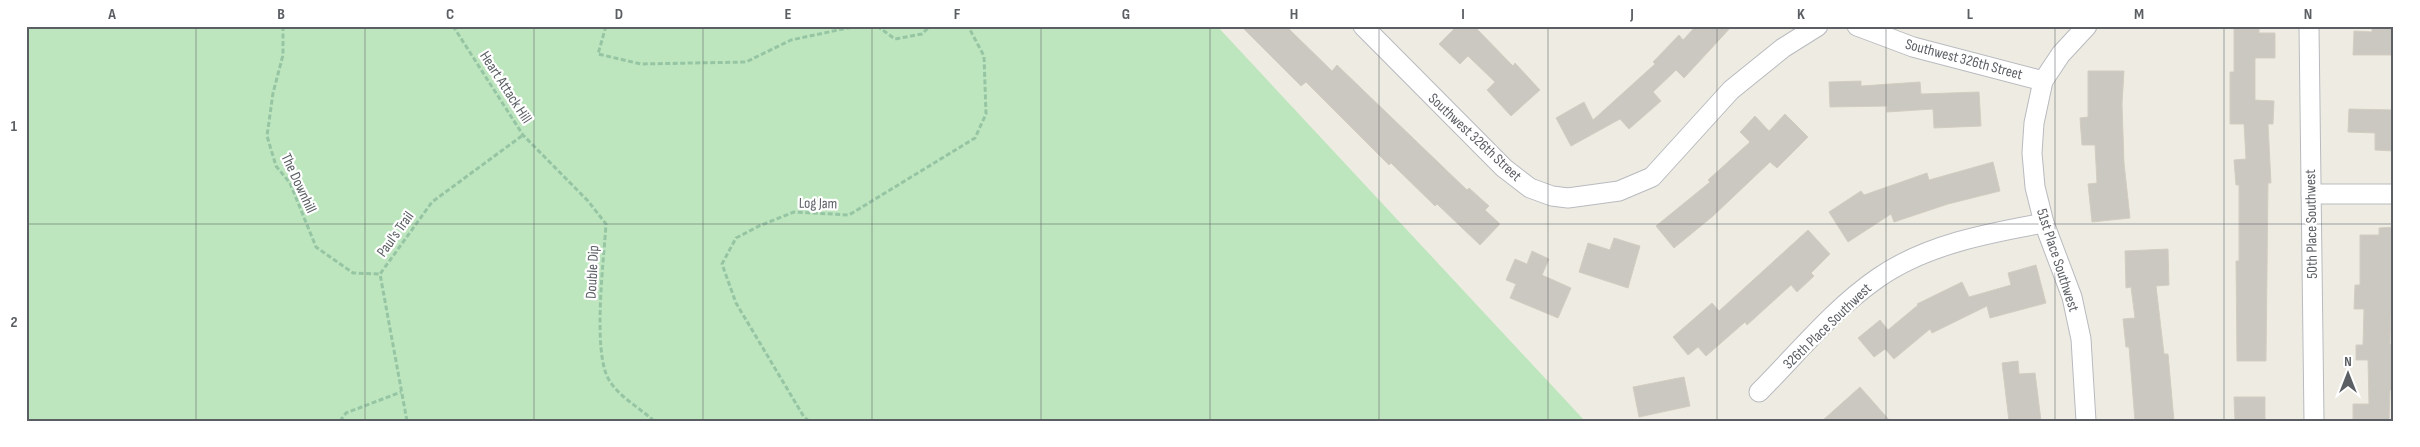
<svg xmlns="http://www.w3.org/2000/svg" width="2420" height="447" font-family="'Sofia Sans Condensed',sans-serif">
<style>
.green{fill:#bee6be}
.building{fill:#cbc8c2;stroke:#d3cdc1}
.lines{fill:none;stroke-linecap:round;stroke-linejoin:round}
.street-casing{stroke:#b8babf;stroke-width:21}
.path{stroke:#96c5a4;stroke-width:3;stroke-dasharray:5 2.5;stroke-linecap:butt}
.street{stroke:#fff;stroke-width:19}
.grid{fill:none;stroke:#5b5f64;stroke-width:1;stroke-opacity:0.55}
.labels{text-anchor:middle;stroke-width:4.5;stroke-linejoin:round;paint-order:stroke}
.street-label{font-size:15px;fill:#5b5f64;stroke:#fff}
.neatline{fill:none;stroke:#5b5f64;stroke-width:2}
.grid-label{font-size:16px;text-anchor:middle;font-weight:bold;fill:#5b5f64}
</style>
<rect width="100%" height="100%" fill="#eeece2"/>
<path class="green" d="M26 26H1217L1585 421H26Z"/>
<g class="building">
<path d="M1241 26H1286L1332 71 1337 65 1467 190 1469 188 1489 206 1485 210 1500 224 1480 245 1437 204 1435 206 1391 163 1389 165 1306 82 1301 86Z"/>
<path d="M1457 26H1474L1513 66 1515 63 1540 90 1511 116 1487 90 1495 82 1468 56 1460 64 1439 44Z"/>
<path d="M1696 26H1732L1684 78 1676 70 1653 92 1661 101 1629 129 1620 119 1571 146 1556 118 1584 102 1593 120 1655 64 1653 62 1679 35 1683 40Z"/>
<path d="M2234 26H2259V33H2275V58H2255V100L2274 101 2273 124H2268L2271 183H2268L2266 361H2237L2236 261H2239V185H2236L2234 160 2246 159 2244 124H2230V72H2234Z"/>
<path d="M2372 26H2394V55H2353L2354 31 2372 32Z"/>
<path d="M2088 71H2124L2122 104 2124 163 2130 218 2092 222 2088 184 2097 183 2095 145H2082L2080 118 2088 117Z"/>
<path d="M1861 81V86L1920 82 1921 94 1979 92 1981 126 1934 128 1933 109 1887 112V106L1830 107 1829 82Z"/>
<path d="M2349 109 2394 110V151L2375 150V133L2348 132Z"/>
<path d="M1785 114 1808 137 1777 168 1770 162 1713 216 1674 248 1656 226 1710 182 1708 180 1750 142 1740 132 1755 116 1769 131Z"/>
<path d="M1993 162 2000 191 1948 204 1894 222 1891 214 1848 242 1829 212 1861 191 1864 195 1927 173 1929 180Z"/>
<path d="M2394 227 2390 344H2392V390H2390L2389 421H2353V404H2369L2368 360H2356V345H2363L2364 309H2354L2355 285H2360V235H2379V228Z"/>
<path d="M1808 230 1830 254 1811 273 1814 276 1797 292 1791 285 1747 325 1745 322 1706 356 1698 347 1688 355 1673 337 1712 303 1719 311Z"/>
<path d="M1614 238 1640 246 1628 288 1579 272 1588 243 1610 250Z"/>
<path d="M2168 249 2169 285 2156 286 2164 354H2168L2174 421H2135L2129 347H2126L2123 319 2135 318 2131 287 2126 288 2125 251Z"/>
<path d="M1532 251 1549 259 1542 275 1571 288 1558 318 1510 298 1516 284 1506 280 1515 259 1527 264Z"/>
<path d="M2036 265 2046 303 1990 318 1987 306 1932 333 1930 329 1894 359 1885 349 1874 357 1858 338 1880 320 1888 330 1918 305 1917 304 1962 282 1969 297 2011 285 2008 273Z"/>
<path d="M2018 361 2019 374 2035 373 2041 421H2009L2002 363Z"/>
<path d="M1684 377 1690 406 1639 417 1633 387Z"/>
<path d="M1860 387 1890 421H1822Z"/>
<path d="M2234 397H2265V421H2235Z"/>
</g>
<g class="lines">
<defs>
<g id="street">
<path d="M1363 26 1504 168 1530 188 1552 196 1568 198 1619 191 1652 177 1731 90 1783 48 1818 26"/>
<path d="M1857 26 1913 47 2043 81"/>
<path d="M2309 26 2314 421"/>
<path d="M2311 194H2394"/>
<path d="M1759 392C1797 354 1833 309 1878 278 1925 245 1988 233 2044 223"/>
<path d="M2086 421 2081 339 2072 297 2044 223 2035 187 2032 153 2034 123 2043 81 2061 54 2087 26"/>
</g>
</defs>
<use href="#street" class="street-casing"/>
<g class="path">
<path d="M283 26V55L273 93 267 136 276 166 290 183 316 247 353 273 380 274"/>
<path d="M453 26 523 135 588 201 606 224C604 259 592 352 609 380 620 398 639 407 654 421"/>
<path d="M606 26 598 54 641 64 746 62 791 40 857 26"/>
<path d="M877 26 895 39 922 34 930 26"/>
<path d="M340 421 346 413 401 392"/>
<path d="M407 421 380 274 432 202 523 135"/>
<path d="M809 421 804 417 736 303 722 264 736 238 759 226 794 212 849 215 975 138 986 114 984 56 968 26"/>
</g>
<use href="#street" class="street"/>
</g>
<path class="grid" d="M196 26V421M365 26V421M534 26V421M703 26V421M872 26V421M1041 26V421M1210 26V421M1379 26V421M1548 26V421M1717 26V421M1886 26V421M2055 26V421M2224 26V421M26 224H2394"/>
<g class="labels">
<g class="street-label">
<text transform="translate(1964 59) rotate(15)" y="5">Southwest 326th Street</text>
<text transform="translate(506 87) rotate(57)" y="5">Heart Attack Hill</text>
<text transform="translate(1475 137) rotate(43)" y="5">Southwest 326th Street</text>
<text transform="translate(299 183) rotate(65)" y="5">The Downhill</text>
<text transform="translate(818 203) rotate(1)" y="5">Log Jam</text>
<text transform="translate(2311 224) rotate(-91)" y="5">50th Place Southwest</text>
<text transform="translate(395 234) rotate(-54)" y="5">Paul's Trail</text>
<text transform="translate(2058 260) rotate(72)" y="5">51st Place Southwest</text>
<text transform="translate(592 272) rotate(-87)" y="5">Double Dip</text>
<text transform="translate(1827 326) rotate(-44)" y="5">326th Place Southwest</text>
</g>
</g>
<rect width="2420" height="447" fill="none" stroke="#ffffff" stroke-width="55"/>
<g transform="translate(2348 374)" stroke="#ffffff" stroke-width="4" paint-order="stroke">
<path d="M0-4L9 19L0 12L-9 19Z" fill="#5b5f64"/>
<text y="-8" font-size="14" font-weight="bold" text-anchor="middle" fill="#5b5f64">N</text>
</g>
<rect x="28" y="28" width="2364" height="392" class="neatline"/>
<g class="grid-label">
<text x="112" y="19">A</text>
<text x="281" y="19">B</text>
<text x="450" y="19">C</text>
<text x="619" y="19">D</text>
<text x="788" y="19">E</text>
<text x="957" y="19">F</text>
<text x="1126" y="19">G</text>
<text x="1294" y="19">H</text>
<text x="1463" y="19">I</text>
<text x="1632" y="19">J</text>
<text x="1801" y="19">K</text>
<text x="1970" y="19">L</text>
<text x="2139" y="19">M</text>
<text x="2308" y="19">N</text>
<text x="14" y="131">1</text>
<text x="14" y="327">2</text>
</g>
</svg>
